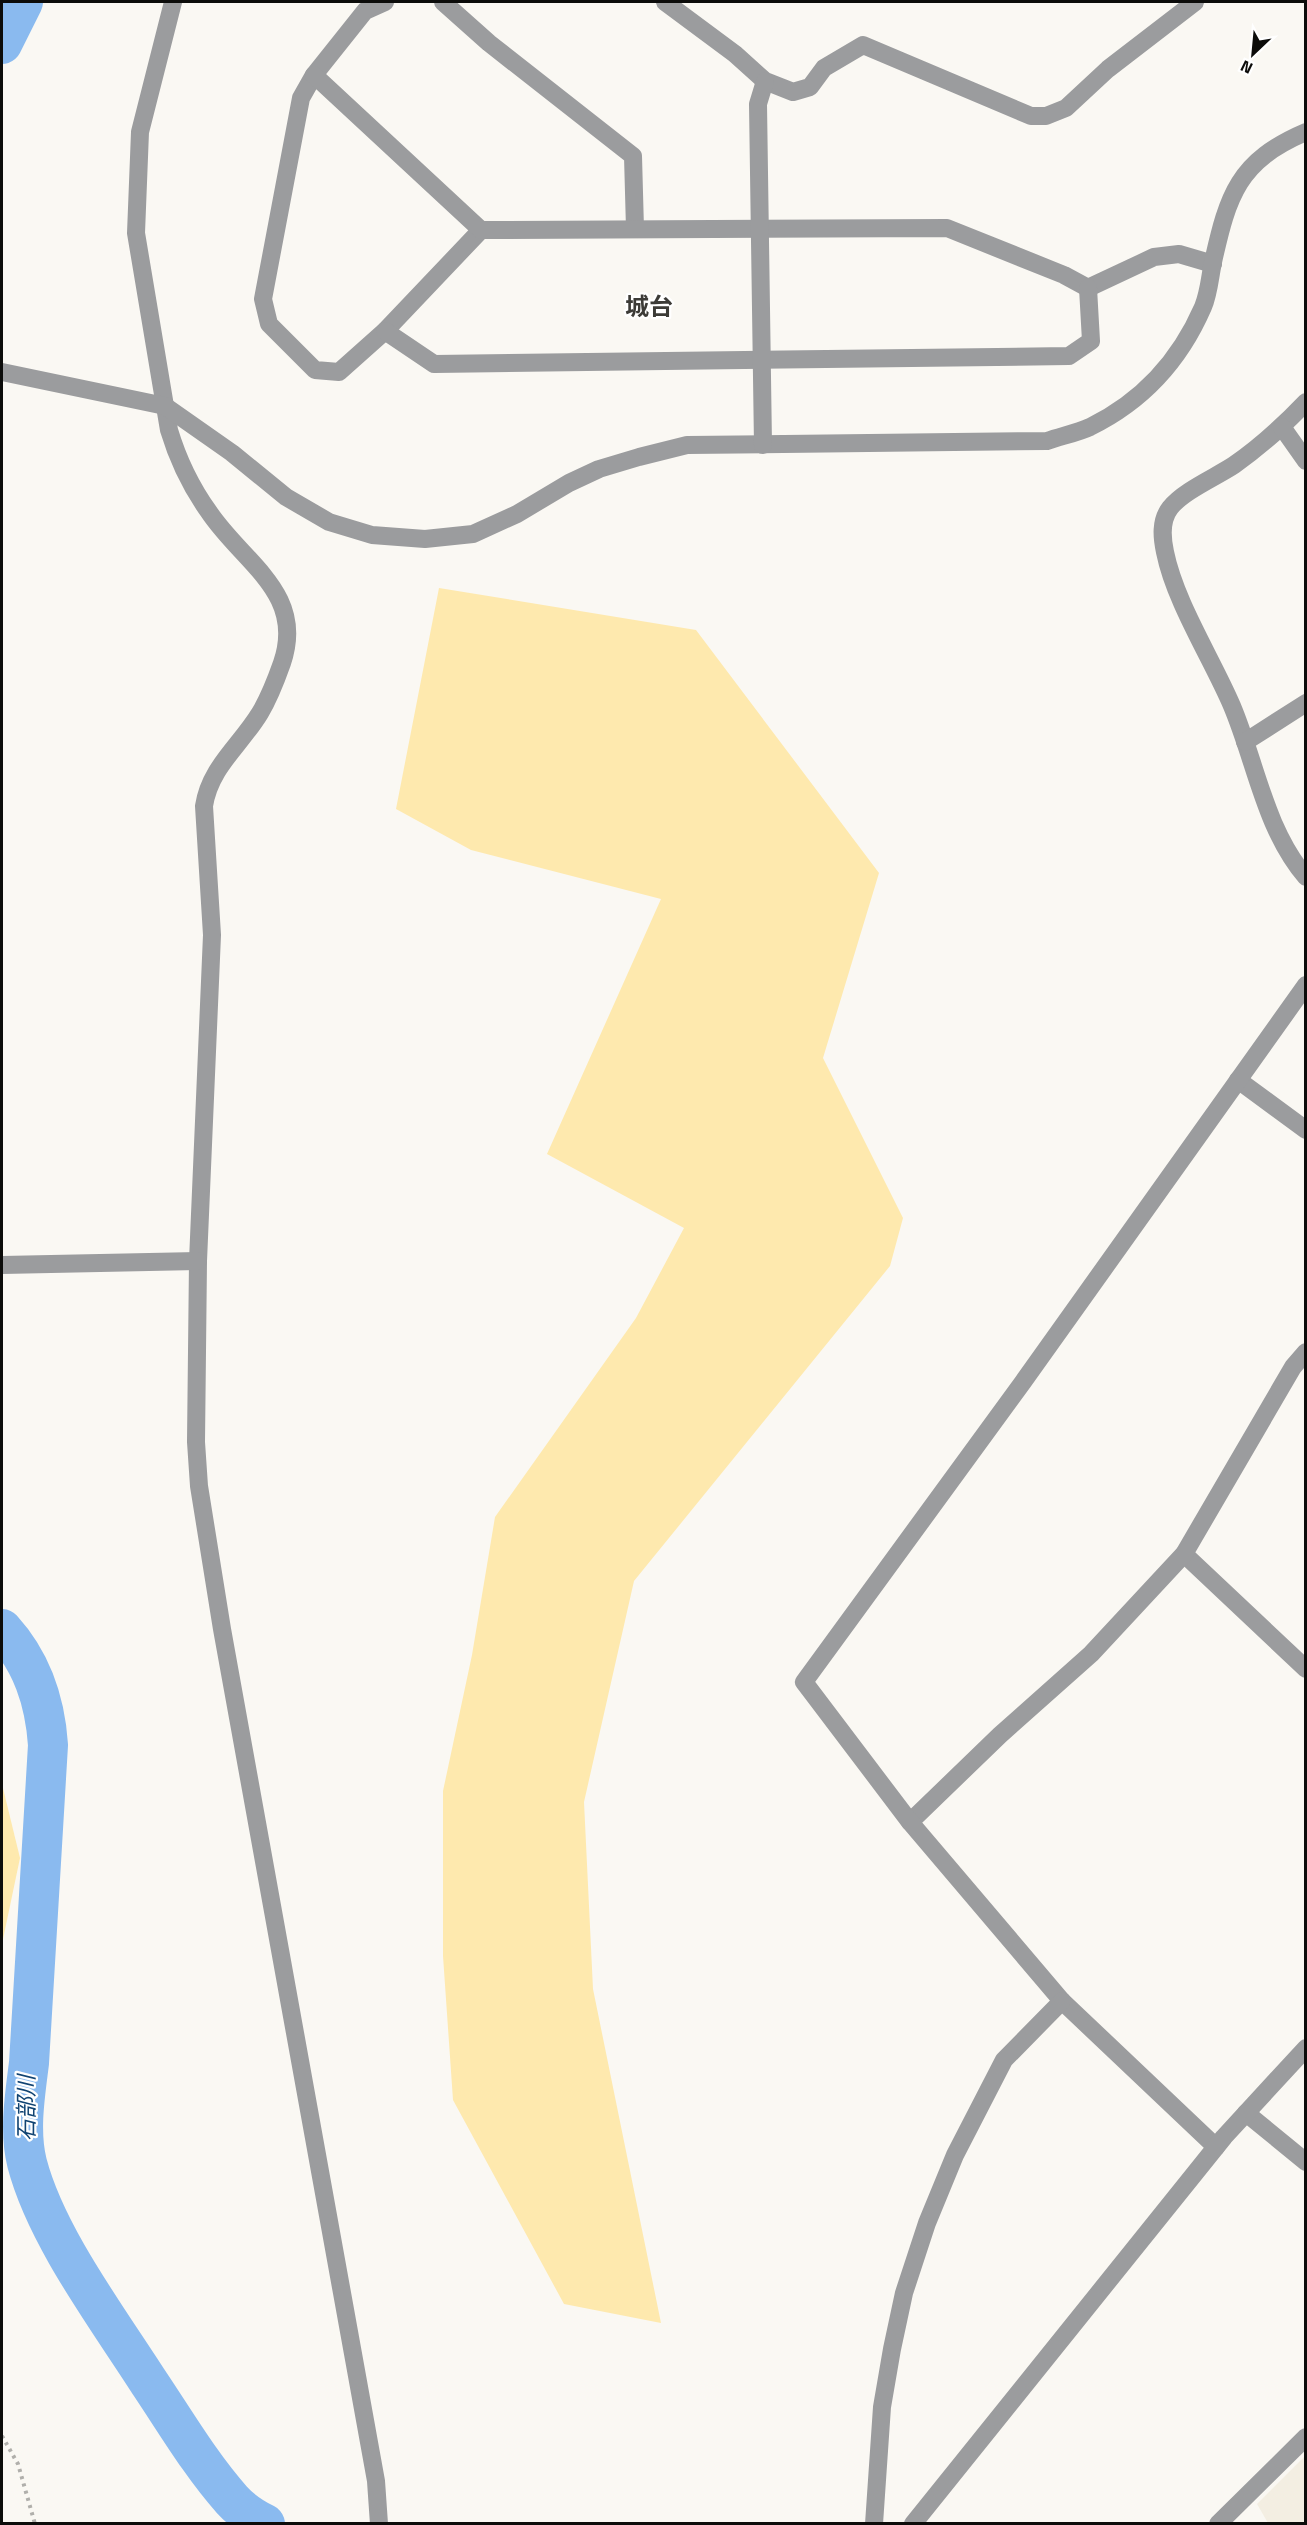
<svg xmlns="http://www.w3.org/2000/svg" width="1307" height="2525" font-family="'Titillium Web','Noto Sans JP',sans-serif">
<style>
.built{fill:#f3eee2}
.green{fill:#fee9ae}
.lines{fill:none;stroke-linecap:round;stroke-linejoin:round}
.river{stroke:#8abaef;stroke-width:40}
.path{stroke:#b0afab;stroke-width:4;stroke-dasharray:3 4.5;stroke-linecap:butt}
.minor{stroke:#9b9c9e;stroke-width:18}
.labels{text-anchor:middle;stroke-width:4.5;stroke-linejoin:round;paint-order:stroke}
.water-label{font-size:22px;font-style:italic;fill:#104372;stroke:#fff}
.quarter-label{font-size:24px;font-weight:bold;fill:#3c3b37;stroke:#fff}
</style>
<rect width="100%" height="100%" fill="#faf8f3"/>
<path class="built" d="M1305 2456V2523H1268L1257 2504Z"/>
<g class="green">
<path d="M439 588 696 630 879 873 823 1058 903 1218 890 1266 634 1581 584 1802 593 1989 661 2323 564 2304 453 2100 443 1956V1791L472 1655 495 1517 636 1318 684 1228 547 1154 661 899 471 850 396 809Z"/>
<path d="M2 1784 20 1858 2 1944Z"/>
</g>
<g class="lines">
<g class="river">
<path d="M2 44 23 2"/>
<path d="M2 1629C32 1662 45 1700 48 1745L29 2063C25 2095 19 2131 27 2163 46 2236 107 2317 148 2381 175 2421 200 2464 232 2500 241 2510 253 2518 265 2524"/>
</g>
<path class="path" d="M2 2436 18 2464 35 2524"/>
<g class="minor">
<path d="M173 2 140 132 136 233 169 430C178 460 191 487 209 512 243 563 306 593 282 663 276 680 269 698 260 713 240 746 210 767 204 806L212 935 198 1261 196 1442 199 1486 222 1629 376 2481 379 2524"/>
<path d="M385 2 365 11 314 75 301 98 263 299 269 324 315 370 339 372 385 331 481 230"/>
<path d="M443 2 489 43 633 156 635 229"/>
<path d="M665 2 735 54 765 81 793 92 810 87 824 68 863 45 1031 116H1046L1066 108 1108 69 1195 2"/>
<path d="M314 75 481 230 947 228 1064 275 1088 288"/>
<path d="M1088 288 1154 257 1179 254 1213 264"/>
<path d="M385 331 434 364 1069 356 1091 341 1088 288"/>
<path d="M2 372 165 406 232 453 286 497 329 522 372 535 425 539 473 534 517 514 569 483 599 469 639 457 687 445 1047 441C1061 436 1077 433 1090 427 1143 401 1180 360 1203 307 1209 293 1210 276 1213 262 1228 195 1238 161 1306 132"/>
<path d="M1306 402C1284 425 1260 447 1234 465 1216 477 1183 491 1170 508 1160 521 1162 538 1165 552 1175 602 1212 659 1232 706 1256 763 1265 829 1306 877"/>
<path d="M1282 427 1306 461"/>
<path d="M763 445 758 104 765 81"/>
<path d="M1245 742 1306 703"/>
<path d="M1238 1080 1306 1130"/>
<path d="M2 1265 198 1261"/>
<path d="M1184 1554 1306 1669"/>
<path d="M910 1822 1000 1735 1091 1654 1184 1554 1293 1367 1306 1352"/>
<path d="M1246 2113 1306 2162"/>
<path d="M1216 2147 1062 2001 910 1822 804 1682 1023 1382 1306 985"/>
<path d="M874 2524 882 2407 892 2349 904 2293 927 2223 955 2155 1004 2060 1062 2001"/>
<path d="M913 2524 1224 2137 1306 2048"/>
<path d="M1218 2524 1306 2437"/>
</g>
</g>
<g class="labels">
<g class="water-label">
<text transform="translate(26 2108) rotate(-90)" y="8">石部川</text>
</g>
<g class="quarter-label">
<text x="649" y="315">城台</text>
</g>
</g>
<rect width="1307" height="2525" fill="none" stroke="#0c0c0a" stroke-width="6"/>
<g transform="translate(1253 54) rotate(206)" stroke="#ffffff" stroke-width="4.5" paint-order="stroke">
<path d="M0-4.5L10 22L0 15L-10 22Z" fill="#0c0c0a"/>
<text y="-9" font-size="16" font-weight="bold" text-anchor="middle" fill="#0c0c0a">N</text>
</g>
</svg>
